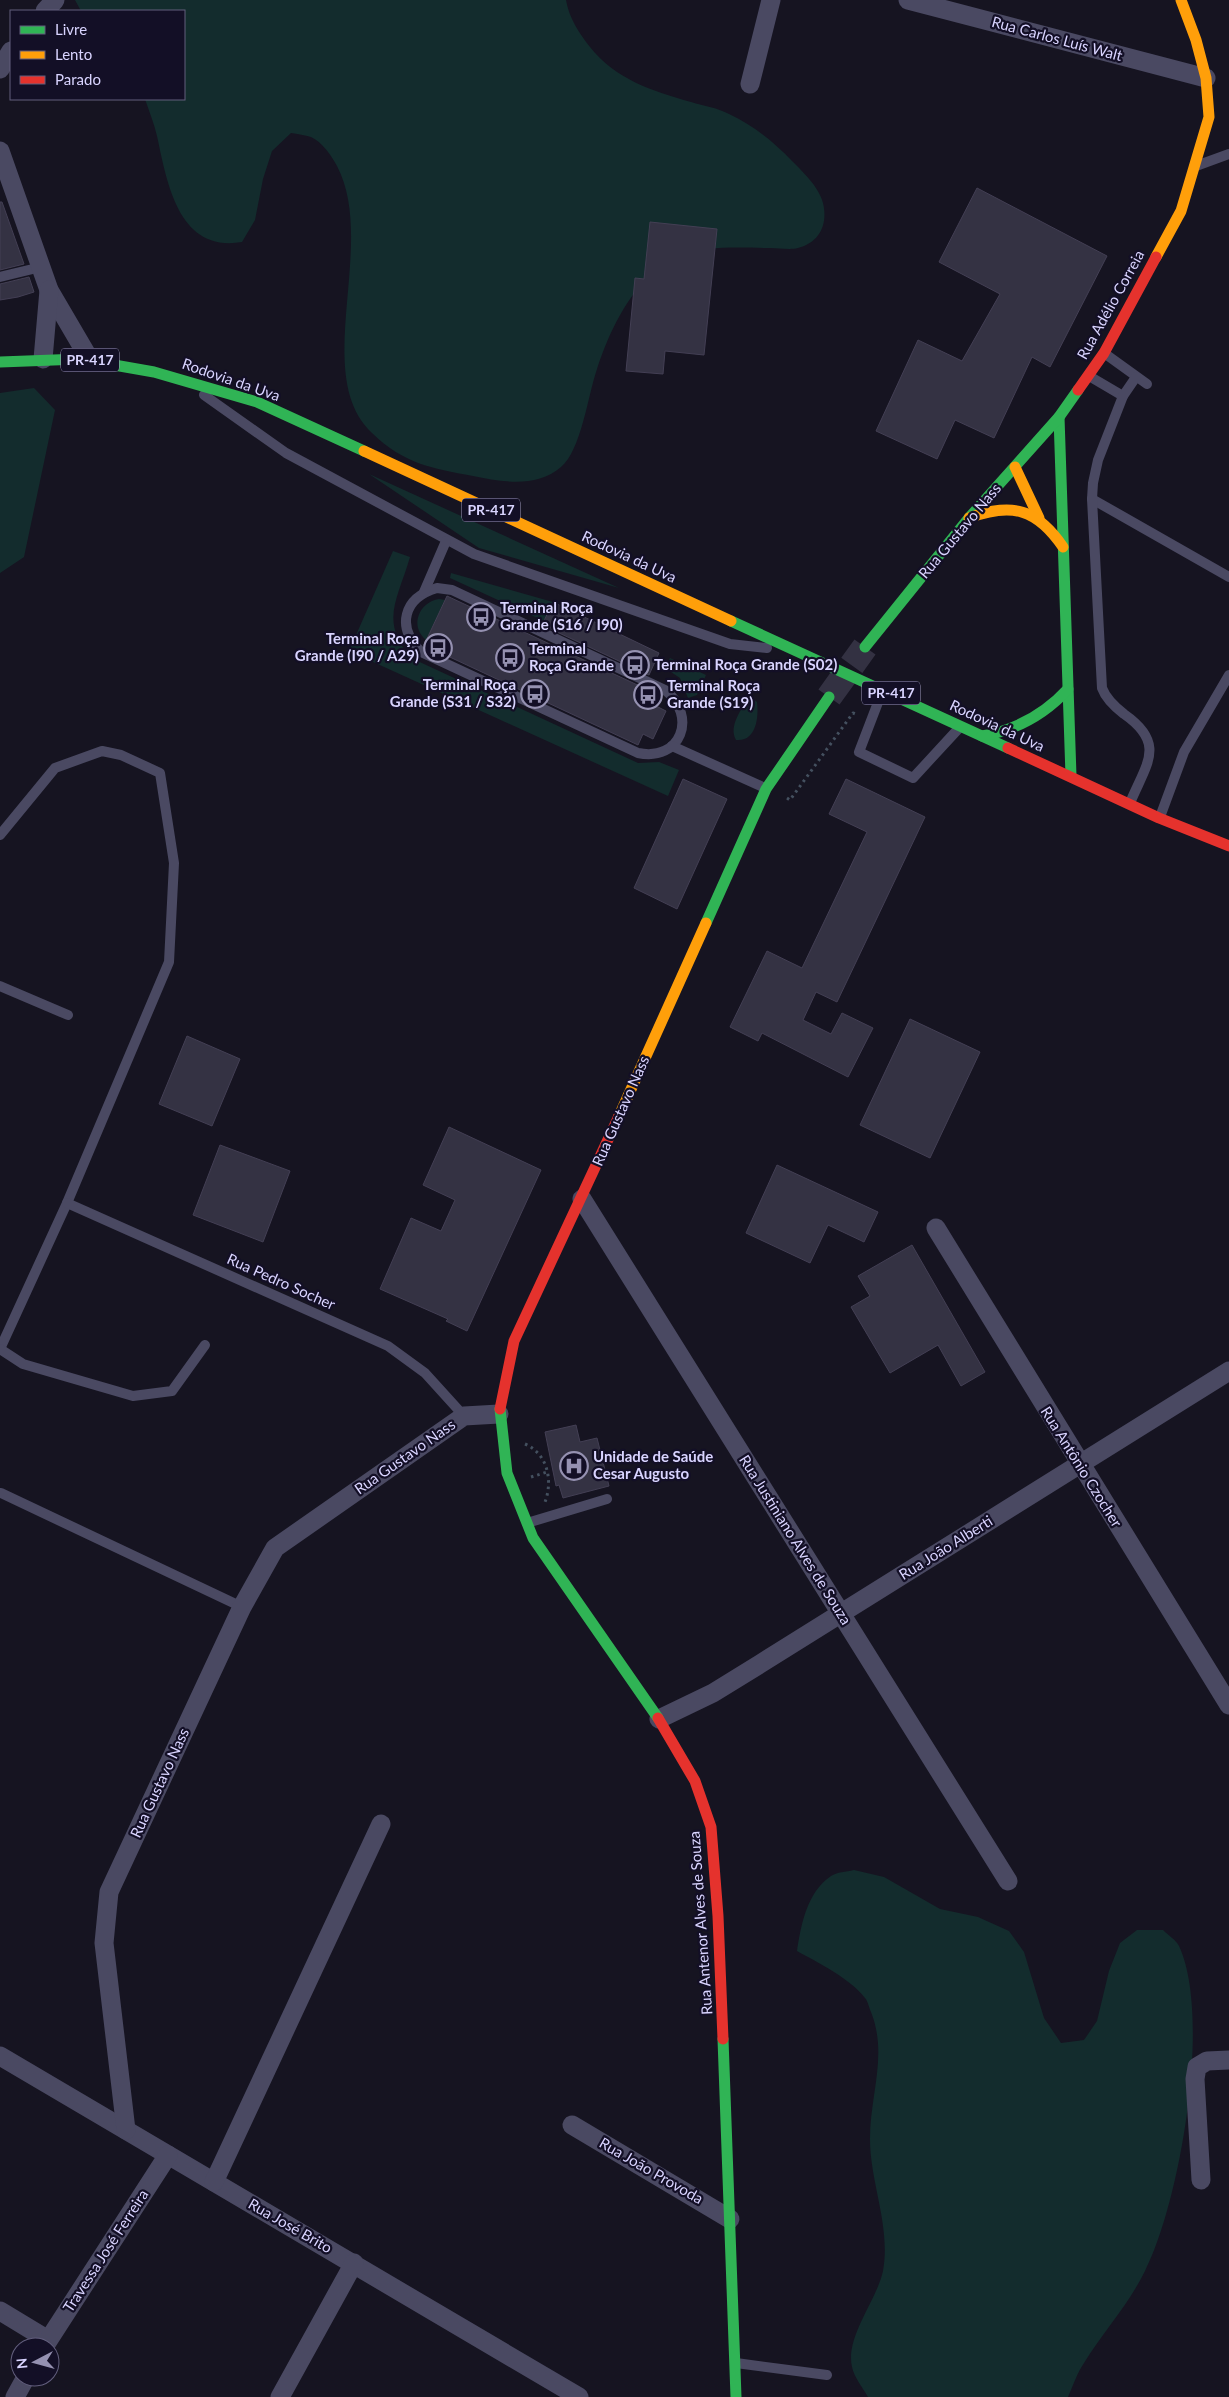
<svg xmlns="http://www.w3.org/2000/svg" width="1229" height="2397" font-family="Lato,sans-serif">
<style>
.green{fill:#132c2d}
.building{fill:#343243;stroke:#433f54}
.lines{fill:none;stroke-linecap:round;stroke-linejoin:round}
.secondary-tunnel{stroke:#333142;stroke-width:26;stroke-dasharray:26 13;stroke-linecap:butt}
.path{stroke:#44505f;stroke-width:3;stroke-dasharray:2.5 4;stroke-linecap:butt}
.lane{stroke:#4a4962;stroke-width:10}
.street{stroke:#4a4962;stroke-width:19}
.fast{stroke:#30b455;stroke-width:11}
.slow{stroke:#ff9f0a;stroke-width:11}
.jam{stroke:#e5322d;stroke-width:11}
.labels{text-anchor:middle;stroke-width:4.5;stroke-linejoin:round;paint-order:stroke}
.shield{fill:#130f26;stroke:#9e99be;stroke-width:1}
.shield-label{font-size:14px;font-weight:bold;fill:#d9d4ff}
.street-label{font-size:15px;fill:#d9d4ff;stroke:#130f26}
.poi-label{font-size:15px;font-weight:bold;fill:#d9d4ff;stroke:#130f26;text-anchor:start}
</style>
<rect width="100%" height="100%" fill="#161421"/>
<g class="green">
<path d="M75 0H566C569 18 579 33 590 47 615 79 652 91 691 102 704 106 718 108 729 114 754 126 773 141 792 161 803 172 819 187 823 203 828 224 820 242 798 248 790 250 779 248 771 248 736 248 686 243 657 268 627 295 609 332 597 369 588 395 581 451 561 467 537 488 502 482 473 476 431 468 404 464 372 433 310 375 378 244 337 166 331 155 322 142 311 137 305 135 298 134 291 133L272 151 263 179 255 220 242 242C178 253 167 182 157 136 154 123 149 111 145 99H184V11H81Z"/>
<path d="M34 388 55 410 24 557 0 573V393Z"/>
<path d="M369 474 619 588 479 548Z"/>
<path d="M393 551 410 557C398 599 379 621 411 658L638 763 659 762 679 770 668 796 349 651Z"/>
<path d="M451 573 553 602 544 621 450 578Z"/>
<path d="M439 599 445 600 426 640C409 626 419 602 439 599Z"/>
<path d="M670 658 706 675 697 695 688 698 680 678 665 668Z"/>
<path d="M749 696 757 702C759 718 756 742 736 740 728 726 742 709 749 696Z"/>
<path d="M854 1870 884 1877 940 1909 978 1917 1009 1931 1024 1952 1044 2018 1061 2043 1084 2040 1097 2021 1109 1971 1120 1943 1137 1930H1163C1168 1935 1176 1940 1179 1946 1212 2017 1180 2203 1145 2271 1129 2304 1103 2332 1084 2363 1077 2373 1073 2386 1068 2397H868C863 2388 854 2377 852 2367 845 2337 877 2300 883 2271 891 2226 870 2183 870 2139 870 2094 888 2055 871 2012 869 2008 868 2001 865 1998 851 1979 817 1962 797 1951 801 1925 807 1892 831 1876 837 1872 846 1872 854 1870Z"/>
</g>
<g class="building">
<path d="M977 188 1107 256 1050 367 1032 357 994 438 955 420 937 459 876 431 918 340 962 361 1000 294 939 262Z"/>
<path d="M0 202H2L24 264 0 270Z"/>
<path d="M650 222 717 229 704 355 665 351 663 374 626 371 635 278 644 279Z"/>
<path d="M29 277 34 292 18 297 0 300V284Z"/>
<path d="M447 596 661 696 656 706 666 711 653 739 643 734 638 745 424 645Z"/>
<path d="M553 602 659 653 649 675 542 625Z"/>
<path d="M683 779 727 799 677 909 634 888Z"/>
<path d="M846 779 925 817 837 1002 816 992 803 1020 831 1034 842 1013 873 1028 848 1077 762 1033 758 1041 730 1027 767 951 802 968 867 832 829 814Z"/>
<path d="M910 1019 980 1052 930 1158 860 1125Z"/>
<path d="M187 1036 240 1059 212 1126 159 1104Z"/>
<path d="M449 1127 541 1170 467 1331 446 1321 448 1319 380 1289 411 1218 441 1231 455 1200 423 1185Z"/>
<path d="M220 1145 290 1171 263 1242 193 1215Z"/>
<path d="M777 1165 878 1212 864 1242 828 1225 810 1263 746 1233Z"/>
<path d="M912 1245 985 1372 961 1386 938 1345 890 1373 851 1307 870 1296 858 1276Z"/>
<path d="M576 1425 580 1442 597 1438 609 1486 563 1498 559 1485 556 1486 545 1432Z"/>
</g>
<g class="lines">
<path class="secondary-tunnel" d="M829 697 865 647"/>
<g class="path">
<path d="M787 798 790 800 853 713 858 715"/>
<path d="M525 1444C548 1454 553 1481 545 1502"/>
<path d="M531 1477 547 1472"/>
</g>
<g class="lane">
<path d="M1196 166 1229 154"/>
<path d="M0 277 41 267"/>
<path d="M1104 353 1147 384"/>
<path d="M1089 376 1123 396"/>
<path d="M204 395 286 453 474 554 730 644 767 648"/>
<path d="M1092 499 1229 577"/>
<path d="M437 588 452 590 665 690C698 716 681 762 638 753L421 652C396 627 403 598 437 588Z"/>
<path d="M424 592 446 541"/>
<path d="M882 692 859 752 913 778 960 727"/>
<path d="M672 746 765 788"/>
<path d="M1130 803C1146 764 1167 744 1124 714 1115 707 1106 699 1102 688L1092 499 1093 483 1098 460 1123 396 1136 377"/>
<path d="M1160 817 1184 752 1229 675"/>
<path d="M0 835 55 768 102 751 121 755 160 773 174 863 169 962 67 1203 0 1349"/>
<path d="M0 986 68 1015"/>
<path d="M67 1203 388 1346 425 1373 464 1416"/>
<path d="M0 1349 23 1364 133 1396 172 1391 205 1345"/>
<path d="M1 1493 242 1607"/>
<path d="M527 1523 607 1499"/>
<path d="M736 2363 827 2375"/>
</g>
<g class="street">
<path d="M908 0 1206 78"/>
<path d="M45 11 55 0"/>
<path d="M0 69 11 51"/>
<path d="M750 84 771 0"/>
<path d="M0 151 49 290 90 360"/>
<path d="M43 359 49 290"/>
<path d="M582 1199 1008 1881"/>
<path d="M936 1228 1229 1705"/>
<path d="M659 1719 713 1693 760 1664 1229 1371"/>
<path d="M0 2056 579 2397"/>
<path d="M572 2125 730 2219"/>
<path d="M126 2130 104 1943 109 1892 242 1607 275 1548 464 1416 499 1414"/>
<path d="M1201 2180 1195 2079 1197 2067 1207 2061 1229 2060"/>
<path d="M214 2182 381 1824"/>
<path d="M0 2311 48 2340"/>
<path d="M44 2347 168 2155"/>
<path d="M15 2397 26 2377"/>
<path d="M280 2397 354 2263"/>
</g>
<g class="fast">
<path d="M0 362 80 359 154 372 257 402 364 451"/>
<path d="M1059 417 1071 776"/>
<path d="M731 621 1008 748"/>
<path d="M865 647 969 518 1059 417 1078 390"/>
<path d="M982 736C1017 730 1044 715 1068 689"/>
<path d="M706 923 766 789 829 697"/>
<path d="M500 1409 507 1473 533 1538 658 1718"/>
<path d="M723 2039 736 2397"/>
</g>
<g class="slow">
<path d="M1156 257 1181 211 1209 117 1206 78 1196 40 1181 0"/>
<path d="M364 451 731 621"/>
<path d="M1015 467 1039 518"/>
<path d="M969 518C1012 502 1037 509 1063 547"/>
<path d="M619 1116 706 923"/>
</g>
<g class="jam">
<path d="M1078 390 1104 353 1156 257"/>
<path d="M1008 748 1159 818 1229 846"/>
<path d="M500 1409 514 1341 619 1116"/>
<path d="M658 1718 695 1781 711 1827 718 1916 723 2039"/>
</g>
</g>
<defs>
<symbol id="bus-ring" viewBox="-11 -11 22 22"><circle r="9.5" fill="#130f26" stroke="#9591b1" stroke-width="1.5"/><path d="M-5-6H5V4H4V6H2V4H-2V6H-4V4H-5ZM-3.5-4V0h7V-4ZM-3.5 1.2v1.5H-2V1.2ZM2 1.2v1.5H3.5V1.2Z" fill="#9591b1"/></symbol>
<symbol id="hospital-ring" viewBox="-11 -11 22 22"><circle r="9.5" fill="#130f26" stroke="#9591b1" stroke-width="1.5"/><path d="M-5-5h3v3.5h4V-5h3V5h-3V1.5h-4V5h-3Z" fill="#9591b1"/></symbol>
</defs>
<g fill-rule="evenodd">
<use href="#bus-ring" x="465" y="601" width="32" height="32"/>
<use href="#bus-ring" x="422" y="632" width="32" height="32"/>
<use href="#bus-ring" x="494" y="642" width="32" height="32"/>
<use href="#bus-ring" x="619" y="649" width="32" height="32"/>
<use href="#bus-ring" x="519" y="678" width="32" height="32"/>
<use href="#bus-ring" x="632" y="679" width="32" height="32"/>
<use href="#hospital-ring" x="558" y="1450" width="32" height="32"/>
</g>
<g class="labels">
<g class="shield">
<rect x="61" y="348.5" width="58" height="23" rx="4"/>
<rect x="462" y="498.5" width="58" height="23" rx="4"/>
<rect x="862" y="681.5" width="58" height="23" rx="4"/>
</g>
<g class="shield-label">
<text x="90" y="365">PR-417</text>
<text x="491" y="515">PR-417</text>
<text x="891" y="698">PR-417</text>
</g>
<g class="street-label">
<text transform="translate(1057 39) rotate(15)" y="5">Rua Carlos Luís Walt</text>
<text transform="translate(1111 305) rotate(-61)" y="5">Rua Adélio Correia</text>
<text transform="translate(231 380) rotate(19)" y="5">Rodovia da Uva</text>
<text transform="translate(960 531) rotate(-50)" y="5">Rua Gustavo Nass</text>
<text transform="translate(629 557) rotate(25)" y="5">Rodovia da Uva</text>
<text transform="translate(997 726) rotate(25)" y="5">Rodovia da Uva</text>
<text transform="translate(621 1111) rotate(-66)" y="5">Rua Gustavo Nass</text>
<text transform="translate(281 1282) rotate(24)" y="5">Rua Pedro Socher</text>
<text transform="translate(405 1457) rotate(-35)" y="5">Rua Gustavo Nass</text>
<text transform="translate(1081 1467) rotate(58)" y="5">Rua Antônio Czocher</text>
<text transform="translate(795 1540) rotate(58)" y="5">Rua Justiniano Alves de Souza</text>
<text transform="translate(946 1548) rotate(-32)" y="5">Rua João Alberti</text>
<text transform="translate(160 1783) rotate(-65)" y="5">Rua Gustavo Nass</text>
<text transform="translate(701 1923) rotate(-94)" y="5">Rua Antenor Alves de Souza</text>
<text transform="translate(651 2171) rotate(30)" y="5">Rua João Provoda</text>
<text transform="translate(290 2226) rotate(30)" y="5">Rua José Brito</text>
<text transform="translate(106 2251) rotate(-57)" y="5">Travessa José Ferreira</text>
</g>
<g class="poi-label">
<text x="500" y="613">Terminal Roça<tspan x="500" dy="17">Grande (S16 / I90)</tspan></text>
<text x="419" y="644" text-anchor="end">Terminal Roça<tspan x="419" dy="17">Grande (I90 / A29)</tspan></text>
<text x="529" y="654">Terminal<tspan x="529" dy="17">Roça Grande</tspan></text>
<text x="654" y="670">Terminal Roça Grande (S02)</text>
<text x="516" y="690" text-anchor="end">Terminal Roça<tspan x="516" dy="17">Grande (S31 / S32)</tspan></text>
<text x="667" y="691">Terminal Roça<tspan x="667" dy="17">Grande (S19)</tspan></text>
<text x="593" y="1462">Unidade de Saúde<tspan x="593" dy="17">Cesar Augusto</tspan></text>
</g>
</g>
<rect x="10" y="10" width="175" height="90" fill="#130f26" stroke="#625e7d"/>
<rect x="20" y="26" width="25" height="8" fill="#30b455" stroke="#625e7d"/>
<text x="55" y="35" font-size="15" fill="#d9d4ff">Livre</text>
<rect x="20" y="51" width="25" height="8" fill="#ff9f0a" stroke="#625e7d"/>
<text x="55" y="60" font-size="15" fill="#d9d4ff">Lento</text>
<rect x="20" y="76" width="25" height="8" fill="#e5322d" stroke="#625e7d"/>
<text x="55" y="85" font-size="15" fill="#d9d4ff">Parado</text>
<g transform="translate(35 2362) rotate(264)"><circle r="24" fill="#130f26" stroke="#625e7d"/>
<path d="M0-4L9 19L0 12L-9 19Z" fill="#9591b1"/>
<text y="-8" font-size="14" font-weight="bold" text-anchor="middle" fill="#d9d4ff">N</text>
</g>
</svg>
